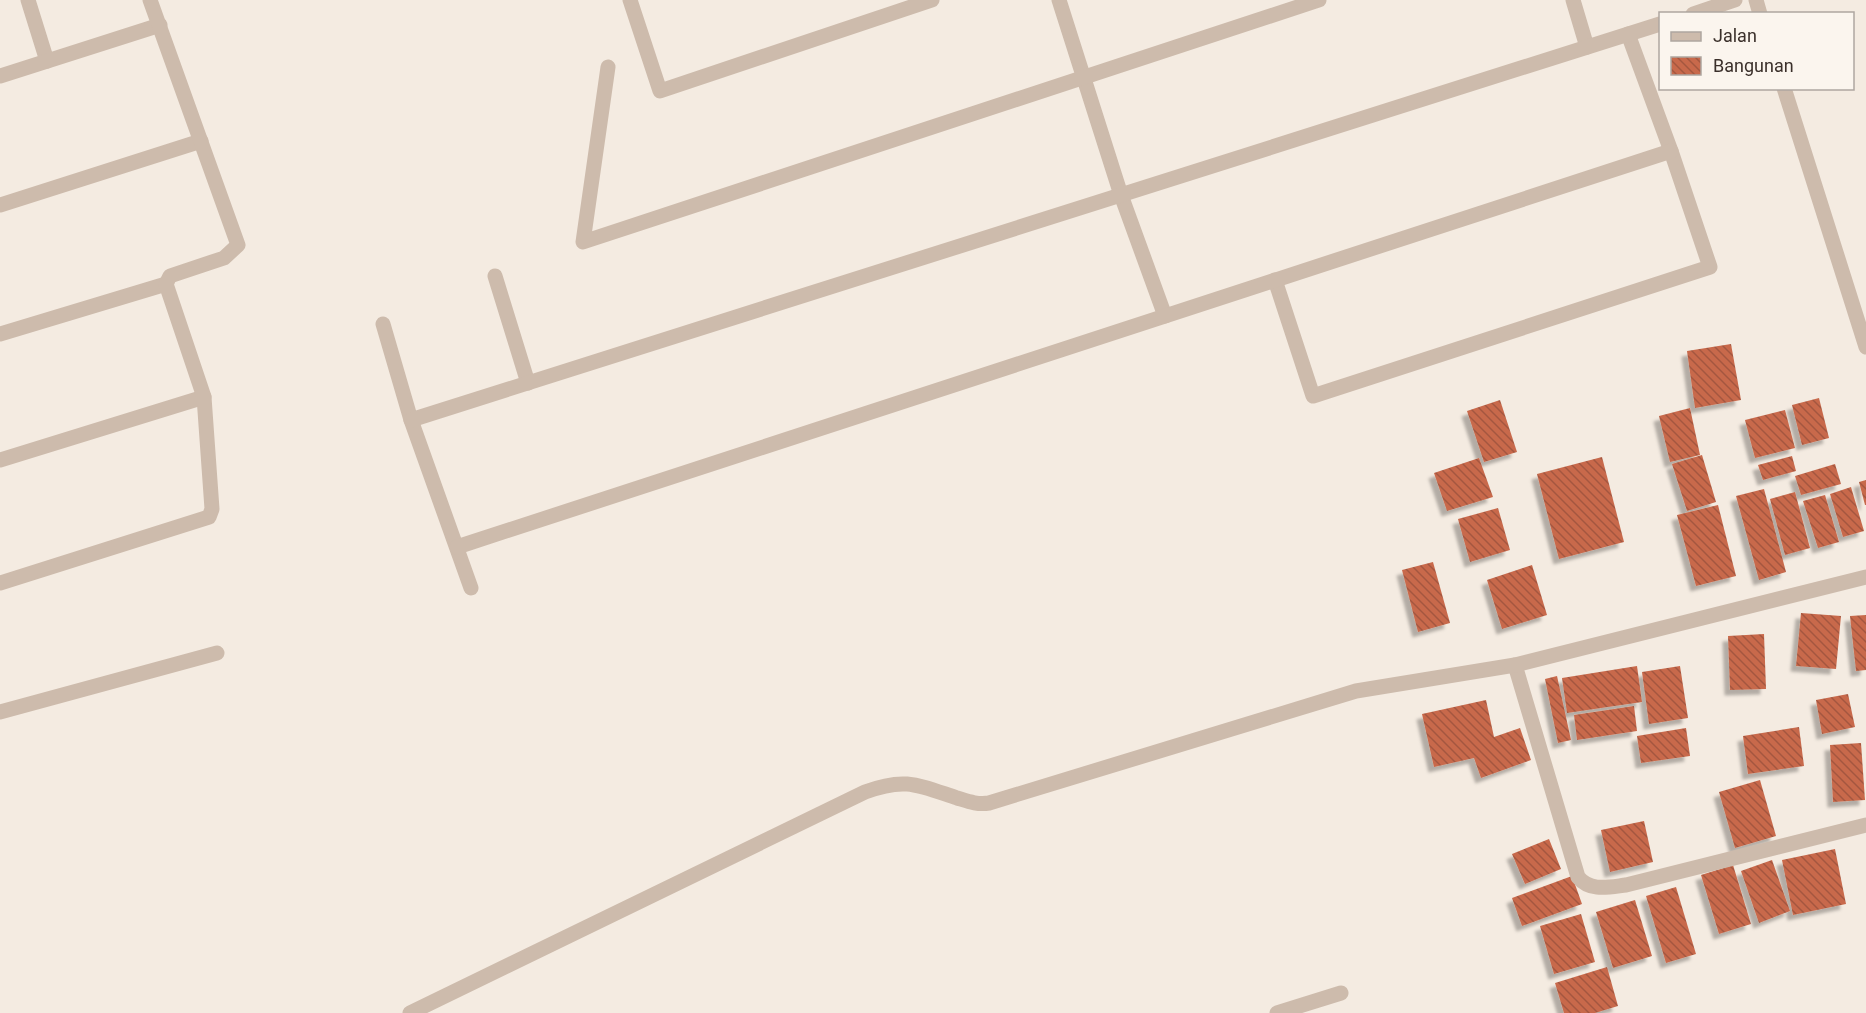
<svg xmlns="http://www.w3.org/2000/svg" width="1866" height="1013" font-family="Roboto,sans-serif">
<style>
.building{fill:url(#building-back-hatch);filter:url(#shadow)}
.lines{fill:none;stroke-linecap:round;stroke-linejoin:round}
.minor{stroke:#cdbbac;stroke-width:15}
.tertiary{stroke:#cdbbac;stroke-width:15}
</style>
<defs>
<pattern id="building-back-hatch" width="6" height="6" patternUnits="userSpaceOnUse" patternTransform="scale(1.5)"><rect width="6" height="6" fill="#c8694b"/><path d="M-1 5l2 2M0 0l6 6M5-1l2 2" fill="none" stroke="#a4573f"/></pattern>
<filter id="shadow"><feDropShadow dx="-5.5" dy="5.5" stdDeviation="1.5" flood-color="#0004"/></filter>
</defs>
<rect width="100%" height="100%" fill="#f4ebe1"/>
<g class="building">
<path d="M1731 344 1741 400 1695 408 1687 351Z"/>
<path d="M1819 398 1829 438 1802 445 1792 405Z"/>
<path d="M1500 400 1517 452 1484 462 1467 411Z"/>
<path d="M1690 408 1700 455 1670 462 1659 416Z"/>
<path d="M1785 410 1795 448 1755 458 1745 420Z"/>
<path d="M1702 455 1716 502 1687 511 1672 464Z"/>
<path d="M1792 456 1796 471 1763 480 1758 465Z"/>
<path d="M1602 457 1624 542 1559 559 1537 474Z"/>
<path d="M1479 458 1493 497 1447 511 1434 473Z"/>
<path d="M1835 464 1841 484 1801 495 1795 476Z"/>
<path d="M1866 480V505H1865L1859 482Z"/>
<path d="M1851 487 1864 531 1843 537 1830 494Z"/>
<path d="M1764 489 1786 572 1759 580 1736 496Z"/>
<path d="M1795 492 1810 548 1785 555 1770 499Z"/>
<path d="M1825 495 1839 542 1818 548 1803 501Z"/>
<path d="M1718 505 1736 576 1696 586 1677 515Z"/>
<path d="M1498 508 1510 550 1470 562 1458 519Z"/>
<path d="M1433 562 1450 623 1418 632 1402 570Z"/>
<path d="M1532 565 1547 615 1502 629 1487 580Z"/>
<path d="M1801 613 1841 616 1836 669 1796 666Z"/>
<path d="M1866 615V670L1856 671 1850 616Z"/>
<path d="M1764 634 1766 689 1730 690 1728 636Z"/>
<path d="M1637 666 1642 702 1567 713 1562 678Z"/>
<path d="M1680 666 1688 718 1649 724 1642 672Z"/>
<path d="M1557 676 1571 740 1558 743 1545 679Z"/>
<path d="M1848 694 1855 727 1822 734 1816 700Z"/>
<path d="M1486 700 1494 737 1520 728 1531 760 1481 778 1474 758 1434 767 1422 714Z"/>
<path d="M1634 706 1637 731 1577 740 1574 715Z"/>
<path d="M1799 727 1804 766 1748 774 1743 736Z"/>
<path d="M1686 728 1690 756 1641 763 1637 736Z"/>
<path d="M1861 743 1865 800 1833 802 1830 745Z"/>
<path d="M1760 780 1776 836 1735 848 1719 792Z"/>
<path d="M1644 821 1653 862 1610 872 1601 830Z"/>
<path d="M1549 839 1561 869 1525 884 1512 854Z"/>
<path d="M1835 849 1846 904 1793 915 1782 860Z"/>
<path d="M1772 860 1790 911 1759 923 1741 871Z"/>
<path d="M1733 865 1751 924 1719 934 1701 875Z"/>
<path d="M1572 876 1582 904 1522 926 1512 898Z"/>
<path d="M1676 887 1696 954 1666 963 1646 896Z"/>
<path d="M1635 900 1652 956 1613 968 1596 912Z"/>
<path d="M1581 914 1595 962 1554 974 1540 926Z"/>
<path d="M1607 967 1618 1006 1595 1013H1564L1555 983Z"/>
</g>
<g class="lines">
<g class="minor">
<path d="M28 0 47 61"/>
<path d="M630 0 660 91 932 0"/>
<path d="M1059 0 1121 195 1165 316"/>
<path d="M1573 0 1587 47"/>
<path d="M1756 0 1760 14"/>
<path d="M1693 14 1735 0"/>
<path d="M608 67 583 242 1319 0"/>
<path d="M0 76 160 25"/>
<path d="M1784 88 1866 347"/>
<path d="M0 205 201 141"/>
<path d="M495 276 528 383"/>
<path d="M1275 280 1313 396 1710 267 1671 151 1628 34"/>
<path d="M383 324 411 420 471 588"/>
<path d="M0 334 166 284"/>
<path d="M411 420 1660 24"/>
<path d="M0 460 204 397"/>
<path d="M457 547 1671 151"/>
<path d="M0 583 209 517 212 509 204 397 166 284 170 276 224 258 238 245 150 0"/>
<path d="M1515 665 1578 877C1590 892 1609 887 1626 885L1866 825"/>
<path d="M0 712 217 653"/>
<path d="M1277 1013 1341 993"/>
</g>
<path class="tertiary" d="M410 1013 865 792C905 777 918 785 957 798 967 801 977 805 989 803L1356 691 1515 665 1866 577"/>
</g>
<rect x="1659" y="12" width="195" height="78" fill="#fbf5ee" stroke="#aea6a0" stroke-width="1.5"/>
<rect x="1671" y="32" width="30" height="9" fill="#cdbbac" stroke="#aea6a0" stroke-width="1.5"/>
<text x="1713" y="42" font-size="18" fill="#3b302b">Jalan</text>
<rect x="1671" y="57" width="30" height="18" fill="url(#building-back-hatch)" stroke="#aea6a0" stroke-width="1.5"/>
<text x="1713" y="72" font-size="18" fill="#3b302b">Bangunan</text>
</svg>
